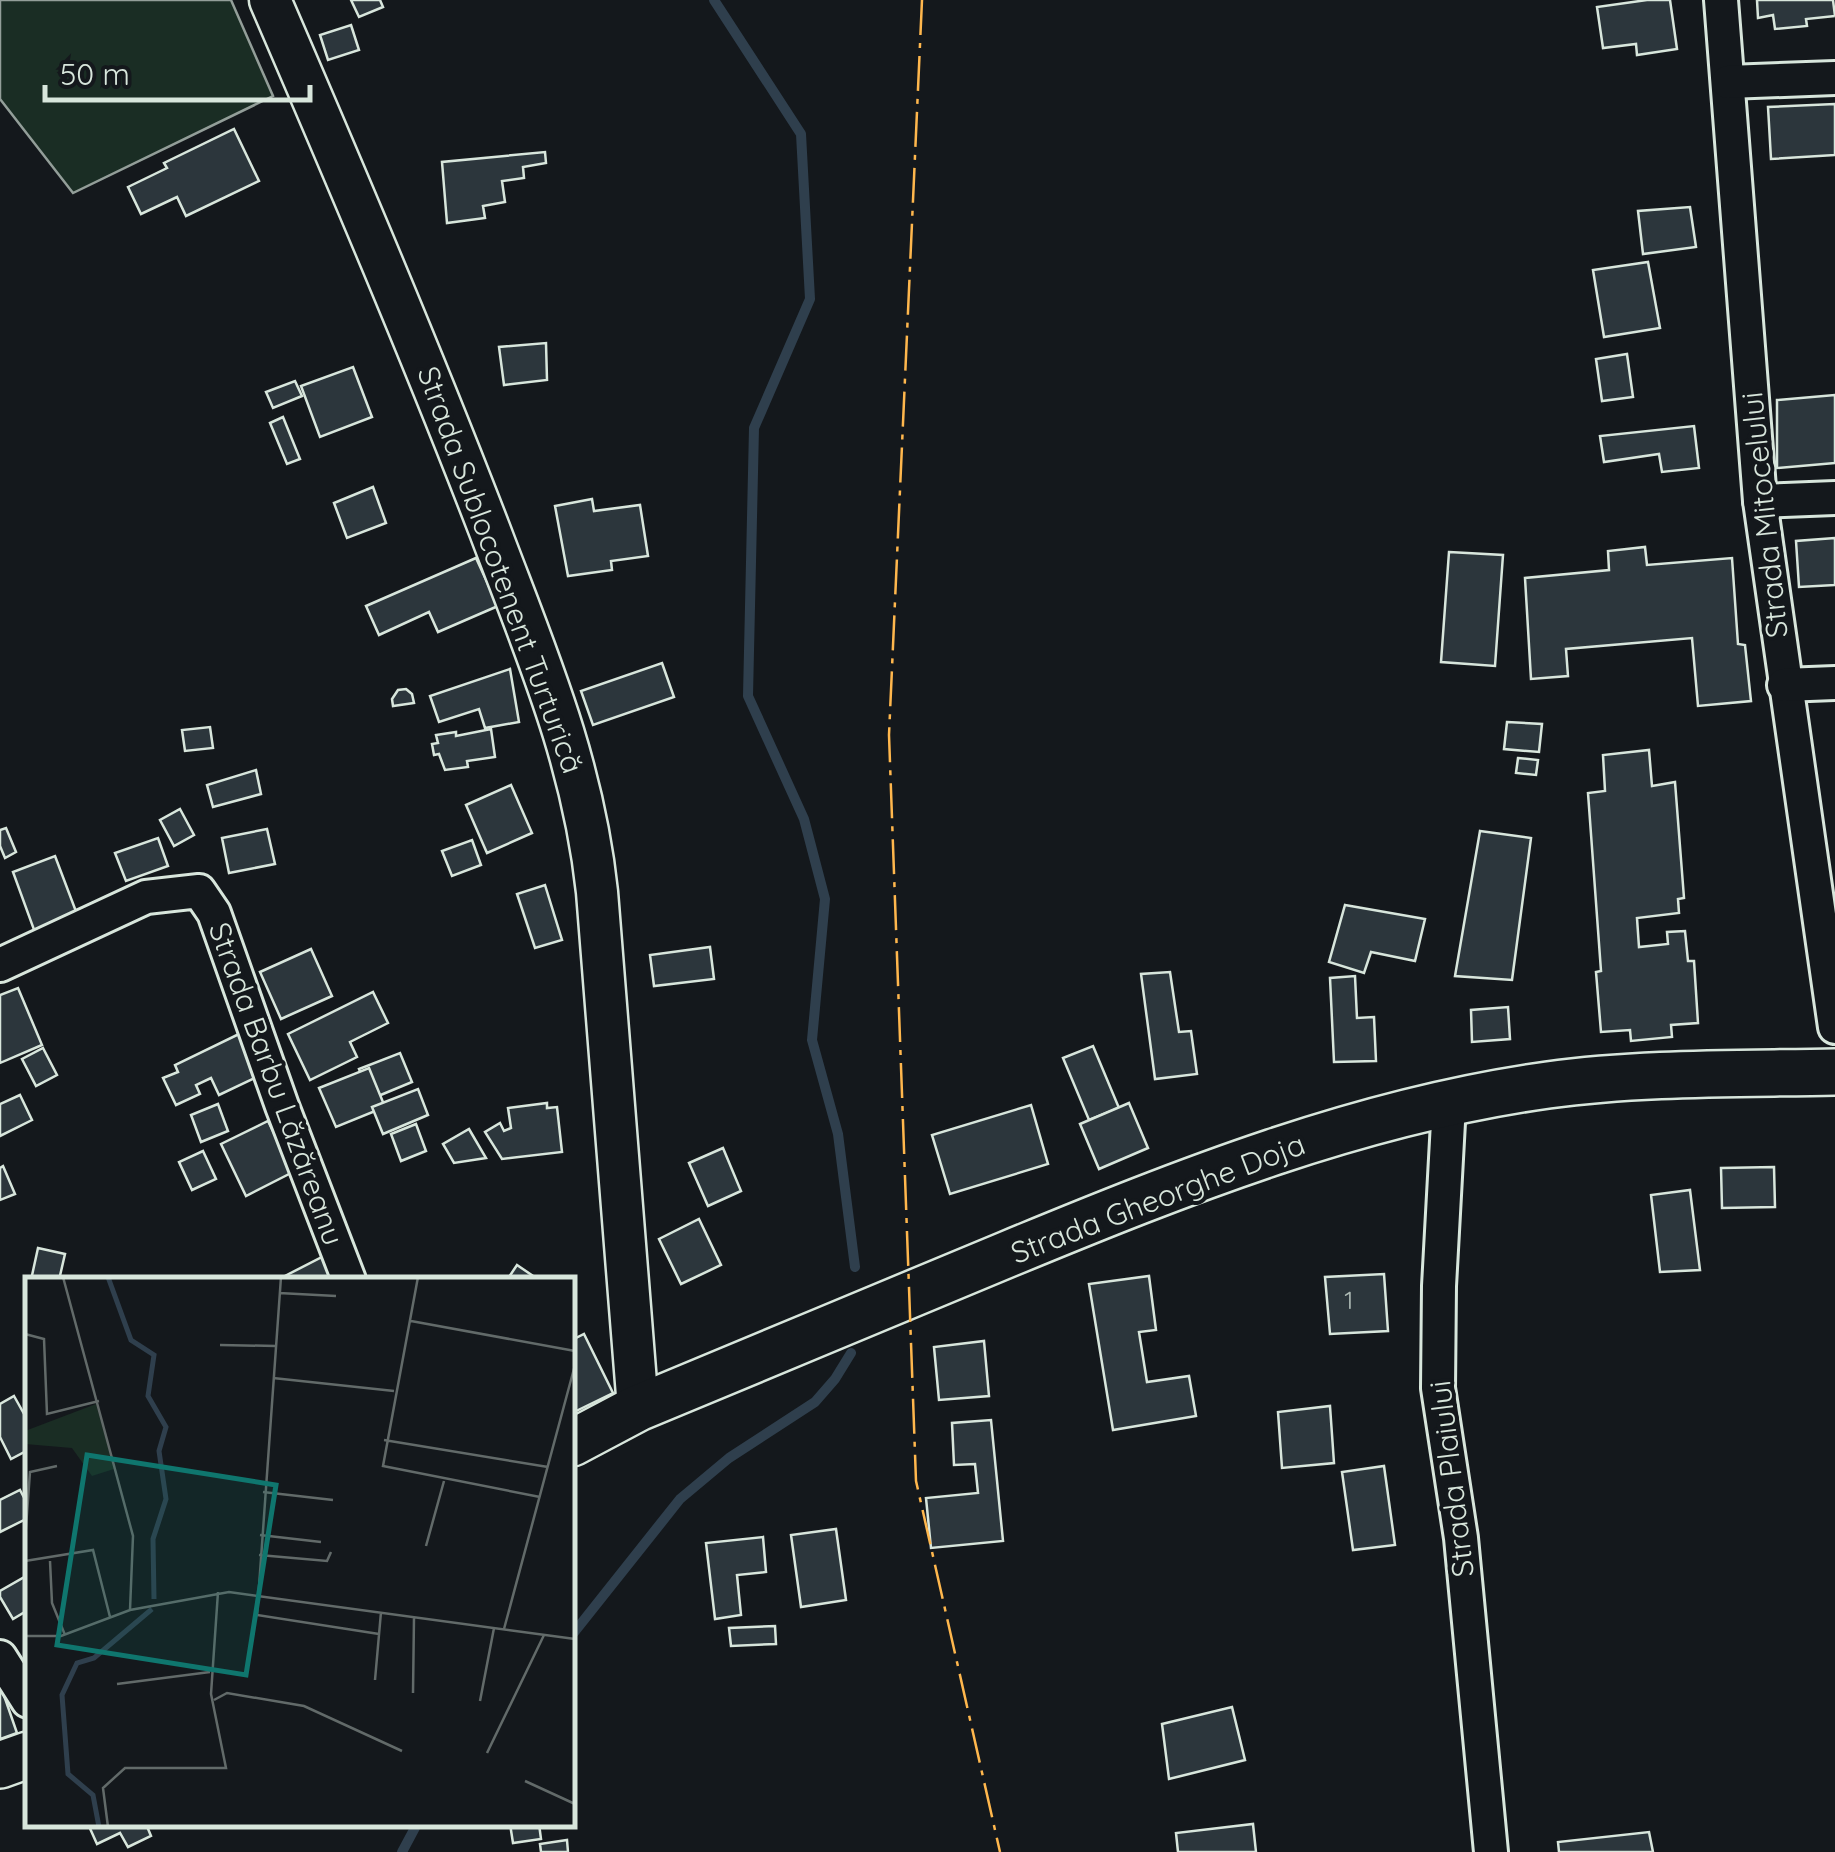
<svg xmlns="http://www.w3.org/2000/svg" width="1835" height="1852" font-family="Quicksand,sans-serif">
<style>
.green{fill:#1a2d24;stroke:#939e99;stroke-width:2.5}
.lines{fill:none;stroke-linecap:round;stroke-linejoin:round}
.stream{stroke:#2f3f4d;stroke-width:10}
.building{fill:#2c363c;stroke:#d8e6dc;stroke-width:2.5}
.minor-casing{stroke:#d8e6dc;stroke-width:38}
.tertiary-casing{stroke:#d8e6dc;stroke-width:45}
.secondary-casing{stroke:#d8e6dc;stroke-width:50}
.minor{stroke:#14181c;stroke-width:32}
.tertiary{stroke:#14181c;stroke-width:40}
.secondary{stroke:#14181c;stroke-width:45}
.power{stroke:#ffb74d;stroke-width:2.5;stroke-dasharray:35 8 5 8;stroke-linecap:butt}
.labels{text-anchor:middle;stroke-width:8;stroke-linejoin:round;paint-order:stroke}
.number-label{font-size:25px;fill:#adbab4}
.street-label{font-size:30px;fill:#d8e6dc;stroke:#14181c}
.inset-river{fill:none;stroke:#2f3f4d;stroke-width:5}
.inset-road{fill:none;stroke:#626a69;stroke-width:2.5}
.view{fill:#0f766e;fill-opacity:0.15;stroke:#0f766e;stroke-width:5}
.inset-edge{fill:none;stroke:#d8e6dc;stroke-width:5}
</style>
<rect width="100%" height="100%" fill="#14181c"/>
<path class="green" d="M0 0H231L273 96 73 193 0 99Z"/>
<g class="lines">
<g class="stream">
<path d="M714 0 801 134 810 299 754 428 748 696 804 819 825 899 812 1040 838 1134 855 1267"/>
<path d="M572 1635 680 1499 729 1458 815 1402 835 1379 851 1353"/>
<path d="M402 1852 417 1824"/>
</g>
</g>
<g class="building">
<path d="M351 0H380L383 7 359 17Z"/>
<path d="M1647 0H1670L1677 49 1637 55 1636 44 1603 48 1597 7Z"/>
<path d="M1757 0H1833L1835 16 1806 19 1807 26 1775 29 1773 15 1758 18Z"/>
<path d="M351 25 359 50 328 60 320 35Z"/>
<path d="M1835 104V155L1771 159 1768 107Z"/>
<path d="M234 129 259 181 186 216 177 197 141 214 128 187 167 168 164 163Z"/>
<path d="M545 152 546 163 523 167 524 178 502 181 505 202 483 206 485 218 447 223 442 162Z"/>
<path d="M1690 207 1696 247 1643 254 1638 211Z"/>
<path d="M1648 262 1660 328 1604 337 1593 270Z"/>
<path d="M546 343 547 380 504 385 499 347Z"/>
<path d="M1627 354 1633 397 1602 401 1596 359Z"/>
<path d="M353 367 372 417 320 437 301 386Z"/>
<path d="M295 381 302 396 273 408 266 392Z"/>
<path d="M1835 395V463L1777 468V400Z"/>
<path d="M283 417 300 459 287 464 270 423Z"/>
<path d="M1694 426 1699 468 1662 472 1659 454 1604 462 1600 436Z"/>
<path d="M373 487 386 523 347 538 334 503Z"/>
<path d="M592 499 594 511 640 505 648 556 611 561 612 570 568 576 555 506Z"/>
<path d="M1835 538V585L1799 587 1796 541Z"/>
<path d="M1645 547 1647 565 1732 558 1738 644 1745 645 1751 701 1698 706 1692 638 1566 649 1568 676 1531 679 1525 578 1609 570 1608 551Z"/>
<path d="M1449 552 1503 555 1495 666 1441 662Z"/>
<path d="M476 558 498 606 438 632 429 612 379 635 366 606Z"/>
<path d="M662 663 674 697 593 725 581 691Z"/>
<path d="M510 669 519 722 485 728 479 709 439 722 430 696Z"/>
<path d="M406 689 412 694 414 703 393 706 392 699 398 690Z"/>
<path d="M1507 722 1542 724 1539 752 1504 749Z"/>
<path d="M210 727 213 748 185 751 182 730Z"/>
<path d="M491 729 495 757 467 761 468 767 445 770 439 754 434 755 432 744 438 743 436 735 456 732V736Z"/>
<path d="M1649 750 1652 786 1675 782 1684 898 1678 899 1679 913 1637 918 1639 947 1668 944 1667 932 1685 931 1688 961H1694L1698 1023 1671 1025 1672 1037 1631 1041 1630 1030 1601 1032 1596 972 1601 971 1588 793 1605 791 1603 755Z"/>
<path d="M1518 758 1538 760 1536 775 1516 773Z"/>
<path d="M256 770 261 794 213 807 207 785Z"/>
<path d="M511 785 532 833 487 853 466 805Z"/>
<path d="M180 809 194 835 174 846 160 820Z"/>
<path d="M6 828 16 852 5 858 0 846V830Z"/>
<path d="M267 829 275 864 229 873 222 838Z"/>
<path d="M1480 831 1531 838 1512 980 1455 976Z"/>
<path d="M158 838 168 866 126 881 115 853Z"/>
<path d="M472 840 481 865 452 876 442 851Z"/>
<path d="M55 856 80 922 37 938 13 872Z"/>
<path d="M545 885 562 940 535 948 517 894Z"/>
<path d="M1345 905 1425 919 1415 961 1371 952 1364 973 1329 962Z"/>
<path d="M710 947 714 979 654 986 650 955Z"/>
<path d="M311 949 332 996 281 1019 260 972Z"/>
<path d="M1170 972 1179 1032 1191 1031 1197 1074 1155 1079 1141 974Z"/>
<path d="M1355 976 1357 1018 1374 1017 1376 1061 1334 1062 1330 978Z"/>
<path d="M18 988 42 1045 0 1063V995Z"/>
<path d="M373 992 388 1023 350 1042 357 1057 310 1080 288 1034Z"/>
<path d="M1508 1007 1510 1039 1472 1042 1471 1010Z"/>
<path d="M239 1034 259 1076 219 1095 211 1078 196 1085 200 1094 176 1105 163 1078 178 1072 175 1065Z"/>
<path d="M1093 1046 1119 1108 1089 1120 1063 1058Z"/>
<path d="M43 1048 57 1075 36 1086 22 1059Z"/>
<path d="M400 1053 412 1082 371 1099 359 1069Z"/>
<path d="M369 1068 385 1107 336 1127 319 1088Z"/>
<path d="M418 1089 428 1115 383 1134 372 1107Z"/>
<path d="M20 1095 32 1120 0 1136V1104Z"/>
<path d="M547 1103V1108L557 1107 562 1152 502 1159 485 1132 500 1123 504 1131 511 1128 508 1108Z"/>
<path d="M1129 1103 1148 1148 1099 1169 1080 1124Z"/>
<path d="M218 1104 228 1131 201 1142 191 1115Z"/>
<path d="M1031 1105 1048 1164 950 1194 932 1135Z"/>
<path d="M268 1121 293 1172 246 1196 221 1144Z"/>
<path d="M416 1124 426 1151 401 1161 391 1134Z"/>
<path d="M469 1129 486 1158 454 1163 443 1144Z"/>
<path d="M723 1148 741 1191 708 1206 689 1163Z"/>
<path d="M203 1151 216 1179 192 1190 179 1162Z"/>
<path d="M3 1166 15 1194 0 1200V1168Z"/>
<path d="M1774 1167 1775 1207 1722 1208 1721 1168Z"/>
<path d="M1690 1190 1700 1270 1660 1272 1651 1195Z"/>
<path d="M699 1219 721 1265 681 1284 659 1239Z"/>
<path d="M38 1248 65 1254 59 1280H31Z"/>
<path d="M324 1256 336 1280H277Z"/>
<path d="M517 1265 539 1280H507Z"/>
<path d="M1384 1274 1388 1331 1330 1334 1325 1277Z"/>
<path d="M1149 1276 1156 1330 1139 1332 1147 1382 1189 1376 1196 1416 1113 1430 1089 1284Z"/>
<path d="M584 1334 613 1393 572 1413V1340Z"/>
<path d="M984 1341 989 1396 939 1400 934 1347Z"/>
<path d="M14 1396 28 1421V1450L11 1459 0 1437V1404Z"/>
<path d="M1330 1406 1334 1463 1282 1468 1278 1412Z"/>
<path d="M991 1420 1003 1541 931 1548 926 1498 978 1493 975 1464 954 1465 952 1423Z"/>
<path d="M1384 1466 1395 1545 1353 1550 1342 1472Z"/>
<path d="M20 1490 28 1505V1518L0 1532V1500Z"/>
<path d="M836 1529 846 1600 801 1607 791 1535Z"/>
<path d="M763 1537 766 1572 737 1575 741 1615 715 1619 706 1543Z"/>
<path d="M28 1575V1610L13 1619 0 1597V1591Z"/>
<path d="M775 1626 776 1644 731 1646 729 1628Z"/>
<path d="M0 1684 17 1733 0 1739Z"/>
<path d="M1232 1707 1245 1760 1169 1779 1162 1724Z"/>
<path d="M88 1824H146L151 1836 128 1847 120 1833 97 1844Z"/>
<path d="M510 1824H539L541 1839 513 1843Z"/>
<path d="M1253 1824 1256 1852H1178L1176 1833Z"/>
<path d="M1649 1832 1653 1852H1559L1558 1842Z"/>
<path d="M567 1840 568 1852H541L540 1844Z"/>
</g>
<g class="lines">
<defs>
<g id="minor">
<path d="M1721 0 1760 501 1835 1027"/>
<path d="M1728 82 1835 78"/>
<path d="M1760 501 1835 498"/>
<path d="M1784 685 1835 683"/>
<path d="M0 965 146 897 199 891 214 913 282 1106 349 1280"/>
<path d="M1449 1104 1439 1286 1438 1388 1461 1538 1491 1852"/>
<path d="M0 1657 28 1701"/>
</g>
<path id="tertiary" d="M270 0C346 176 421 352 490 531 536 653 583 760 597 892L638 1408"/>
<g id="secondary">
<path d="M572 1443 638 1408C761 1357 885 1305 1008 1254 1182 1182 1360 1111 1548 1085 1642 1072 1740 1074 1835 1072"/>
<path d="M0 1765 28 1755"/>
</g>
</defs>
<use href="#minor" class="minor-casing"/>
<use href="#tertiary" class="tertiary-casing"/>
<use href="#secondary" class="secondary-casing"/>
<use href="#minor" class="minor"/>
<use href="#tertiary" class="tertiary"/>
<use href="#secondary" class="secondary"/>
<path class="power" d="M922 0 889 735 916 1481 1000 1852"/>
</g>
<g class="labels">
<g class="number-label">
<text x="1349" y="1309">1</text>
</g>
<g class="street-label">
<text transform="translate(1765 515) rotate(-96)" y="10">Strada Mitocelului</text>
<text transform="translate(500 570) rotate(70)" y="10">Strada Sublocotenent Turturică</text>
<text transform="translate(276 1084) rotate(70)" y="10">Strada Barbu Lăzăreanu</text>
<text transform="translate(1158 1199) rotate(-21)" y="10">Strada Gheorghe Doja</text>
<text transform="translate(1452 1479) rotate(-97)" y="10">Strada Plaiului</text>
</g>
</g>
<g transform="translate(25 1277)">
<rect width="550" height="550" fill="#14181c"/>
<path d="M71 127 89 192 67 199 47 171 0 167V154Z" fill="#1a2d24"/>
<path class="inset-river" d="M83 0 106 63 129 78 123 119 141 150 134 174 141 222 128 262 129 322M74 550 68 518 43 497 37 418 52 386 69 381 127 332"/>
<path class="inset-road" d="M38 0 108 259 105 333M256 0 232 338 354 357M393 0 358 189 515 220M254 16 311 19M386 44 550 74M0 57 19 62 22 137 74 124M195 68 251 69M248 101 369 114M359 163 523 190M238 215 308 223M235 258 296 265M0 264 5 195 32 189M401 269 419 204M234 278 302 284 306 275M0 284 68 273 85 340M25 284 27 326 40 358M479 352 550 88M0 359H36L105 333 204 315 550 362M350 403 356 335M92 407 185 395M388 416 389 340M189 423 202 416 279 429 377 474M455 424 469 351M462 476 519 358M500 504 550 527M83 550 78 511 100 491H201L186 417 193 315"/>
<path class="view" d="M62 178 251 208 221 398 32 368Z"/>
<rect width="550" height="550" class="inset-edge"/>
</g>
<path d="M45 85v15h265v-15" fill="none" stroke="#d8e6dc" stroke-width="5"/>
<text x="60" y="85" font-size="30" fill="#d8e6dc" stroke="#14181c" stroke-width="8" paint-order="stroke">50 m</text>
</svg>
